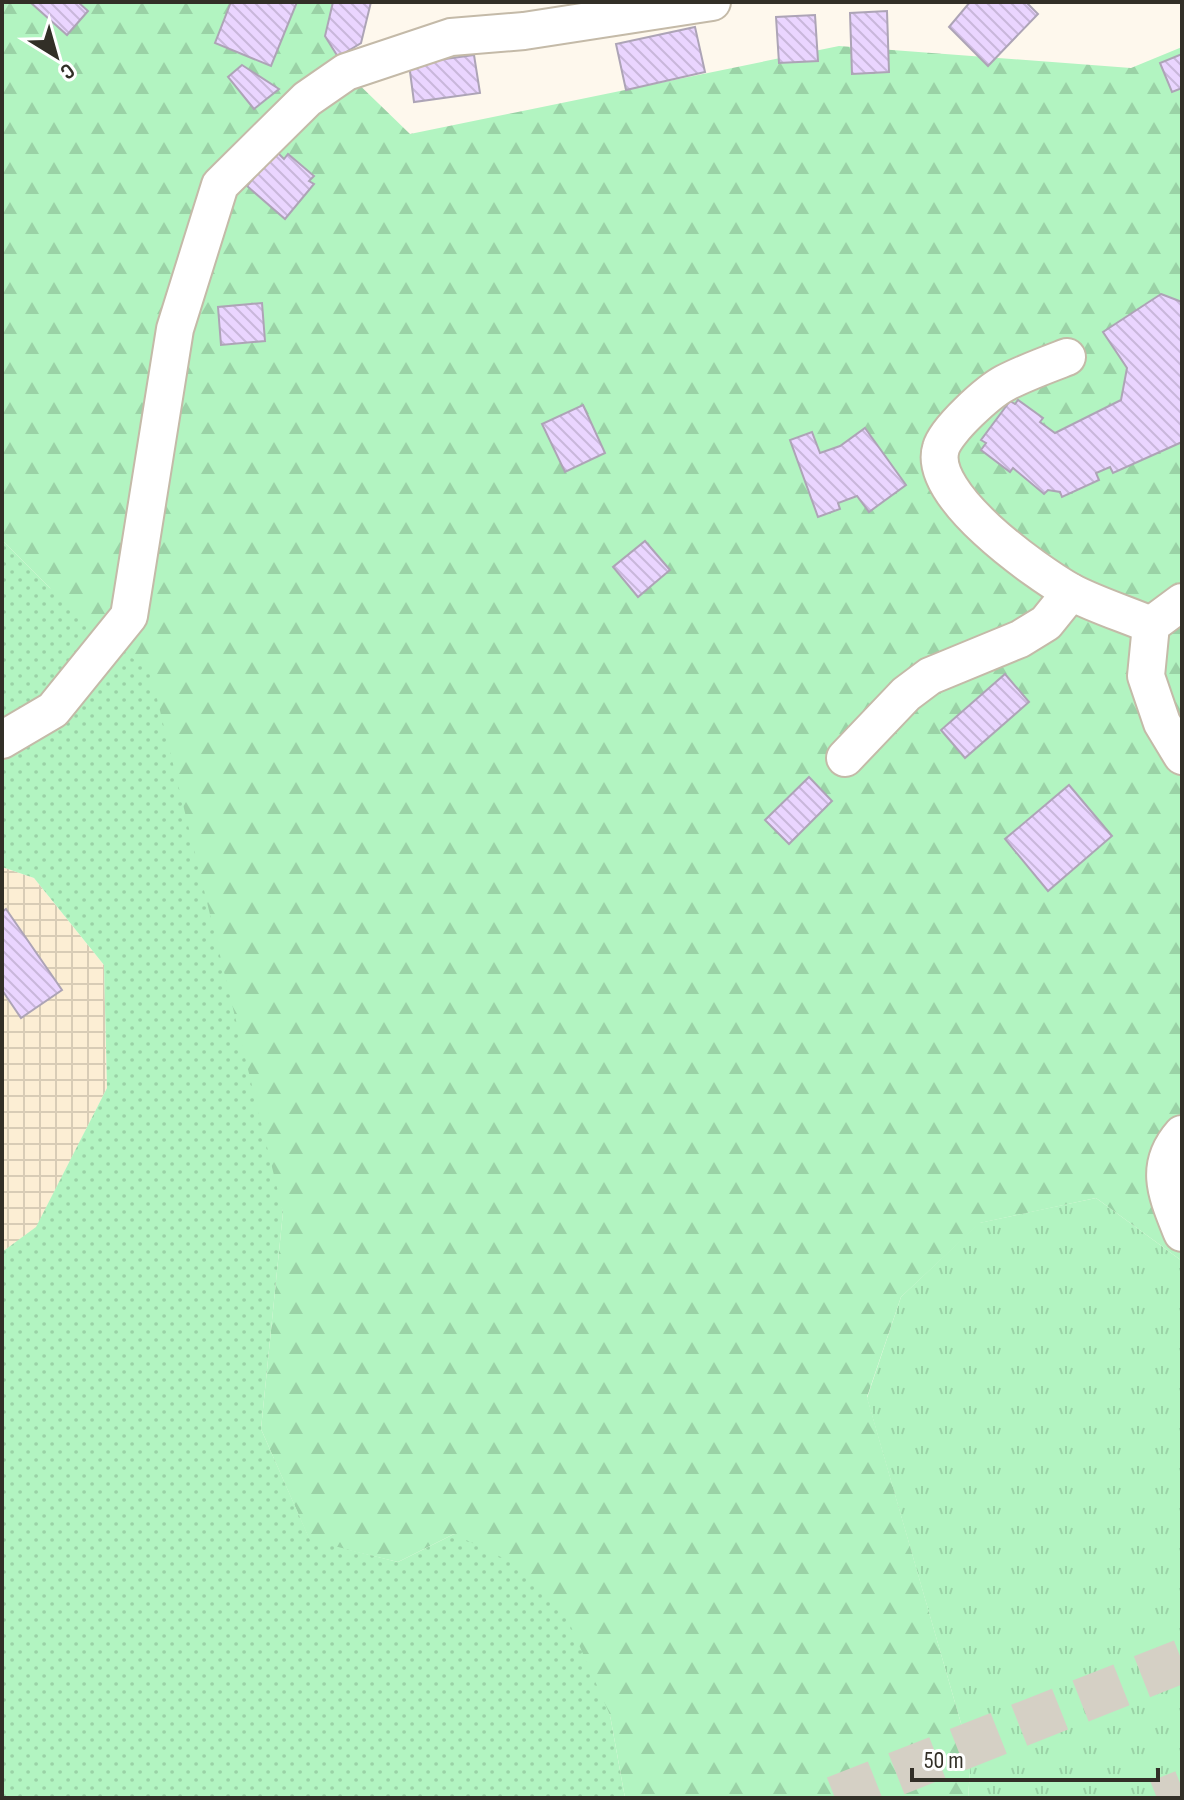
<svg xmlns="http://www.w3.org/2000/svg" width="1184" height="1800" font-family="'Sofia Sans Condensed',sans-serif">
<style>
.industrial{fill:url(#industrial-grid)}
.grass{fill:url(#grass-tufts)}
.forest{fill:url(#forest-firs)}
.park{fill:url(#park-dots)}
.building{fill:url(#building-back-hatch);stroke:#ada4b6;stroke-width:2}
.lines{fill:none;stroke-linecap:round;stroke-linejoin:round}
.minor-tunnel{stroke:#d5d0c5;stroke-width:36;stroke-dasharray:36 18;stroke-linecap:butt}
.highway-tunnel{stroke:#d5d0c5;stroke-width:44;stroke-dasharray:44 22;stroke-linecap:butt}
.minor-casing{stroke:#c4baa8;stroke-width:40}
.minor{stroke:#fff;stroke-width:36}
</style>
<defs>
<pattern id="industrial-grid" width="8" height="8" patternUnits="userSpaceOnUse" patternTransform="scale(2)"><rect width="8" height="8" fill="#fceed4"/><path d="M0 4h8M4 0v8" fill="none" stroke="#d8ccb6"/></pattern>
<pattern id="grass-tufts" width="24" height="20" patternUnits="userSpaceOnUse" patternTransform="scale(2)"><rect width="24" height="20" fill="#b2f4c1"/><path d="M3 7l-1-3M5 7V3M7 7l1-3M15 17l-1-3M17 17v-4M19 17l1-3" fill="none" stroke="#9ad2a6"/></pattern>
<pattern id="forest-firs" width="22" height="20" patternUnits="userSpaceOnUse" patternTransform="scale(2)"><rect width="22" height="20" fill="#b2f4c1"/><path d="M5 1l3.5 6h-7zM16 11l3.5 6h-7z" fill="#9ad2a6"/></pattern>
<pattern id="park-dots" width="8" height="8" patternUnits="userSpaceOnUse" patternTransform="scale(2)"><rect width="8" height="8" fill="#b2f4c1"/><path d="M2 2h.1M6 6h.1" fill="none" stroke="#9ad2a6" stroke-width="1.8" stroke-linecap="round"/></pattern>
<pattern id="building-back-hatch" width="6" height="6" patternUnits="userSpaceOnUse" patternTransform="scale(2)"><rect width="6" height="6" fill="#ead5ff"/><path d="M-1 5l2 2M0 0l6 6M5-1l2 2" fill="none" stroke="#c9b7db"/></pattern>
</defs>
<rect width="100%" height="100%" fill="#fef8ed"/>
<path class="industrial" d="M2 867 34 878 104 965 107 1088 36 1228 2 1252Z"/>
<path class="grass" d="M1096 1198 1182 1261V1798H968L971 1758 867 1398 901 1297 979 1223Z"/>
<path class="forest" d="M2 2H354L346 72 410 134 839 46 1131 68 1182 47V1261L1096 1198 980 1223 901 1297 867 1397 971 1758 968 1798H625L610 1715 454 1534 398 1562 310 1541 261 1429 283 1212 50 588 2 540Z"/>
<path class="park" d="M2 540 50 588 151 674 283 1212 261 1429 310 1540 398 1562 454 1534 511 1562 568 1620 610 1715 625 1798H2V1252L36 1227 107 1088 104 965 34 878 2 867Z"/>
<g class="building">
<path d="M30 2H78L88 11 67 35Z"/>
<path d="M231 2H297L271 66 215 43Z"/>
<path d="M333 2H371L361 43 338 57 325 36Z"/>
<path d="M970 2H1026L1038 14 988 66 949 27Z"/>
<path d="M887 11 889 72 852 74 850 13Z"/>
<path d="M815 15 818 61 779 63 776 17Z"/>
<path d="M695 27 705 72 626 90 616 44Z"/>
<path d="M1182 54V88L1172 92 1160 63Z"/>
<path d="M474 55 480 93 414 102 409 64Z"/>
<path d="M242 65 279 89 254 109 228 77Z"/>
<path d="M276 151 284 159 288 154 314 176 309 181 314 184 285 219 247 186Z"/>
<path d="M1161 294 1182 302V442L1113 473 1110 467 1096 473 1099 480 1062 497 1060 492 1048 490 1044 494 1013 468 1010 472 981 450 986 443 981 440 1010 401 1015 404 1018 400 1043 418 1040 422 1055 433 1121 400 1127 368 1103 332Z"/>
<path d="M262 303 265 341 221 345 218 307Z"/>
<path d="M583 405 605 453 565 472 542 424Z"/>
<path d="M865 428 906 485 869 512 857 496 838 503 840 509 818 517 790 440 812 432 820 453 840 446Z"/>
<path d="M645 541 670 570 638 597 613 567Z"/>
<path d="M1005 674 1029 702 965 758 941 730Z"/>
<path d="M809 777 832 801 789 844 765 820Z"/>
<path d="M1069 785 1112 836 1048 891 1005 839Z"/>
<path d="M6 909 62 990 21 1018 2 990V912Z"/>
</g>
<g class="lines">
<path class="minor-tunnel" d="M1157 1798 1182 1788"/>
<path class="highway-tunnel" d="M835 1798 1182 1661"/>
<defs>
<g id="minor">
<path d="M1067 357C1046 365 1024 373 1005 383 988 392 946 430 941 448 926 495 1036 572 1071 592 1096 605 1125 614 1151 625"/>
<path d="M1182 602 1151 625 1146 676 1162 723 1182 756"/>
<path d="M2 740 53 710 129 616 175 329 220 185 307 99 346 72 451 37 524 31 712 2"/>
<path d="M845 758 906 694 930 676 1020 639 1046 623 1071 592"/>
<path d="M1182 1134C1153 1167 1167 1195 1182 1233"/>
</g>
</defs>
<use href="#minor" class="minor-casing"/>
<use href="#minor" class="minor"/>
</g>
<rect width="1184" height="1800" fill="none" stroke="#322f27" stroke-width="8"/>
<g transform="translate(56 56) rotate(143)" stroke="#ffffff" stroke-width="6" paint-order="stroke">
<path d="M0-6L14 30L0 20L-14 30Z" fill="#322f27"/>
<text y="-12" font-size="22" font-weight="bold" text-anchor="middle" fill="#322f27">С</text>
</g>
<path d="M912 1768v12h246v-12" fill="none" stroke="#322f27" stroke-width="4"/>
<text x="924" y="1768" font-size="24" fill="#322f27" stroke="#ffffff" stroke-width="6" paint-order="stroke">50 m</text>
</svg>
